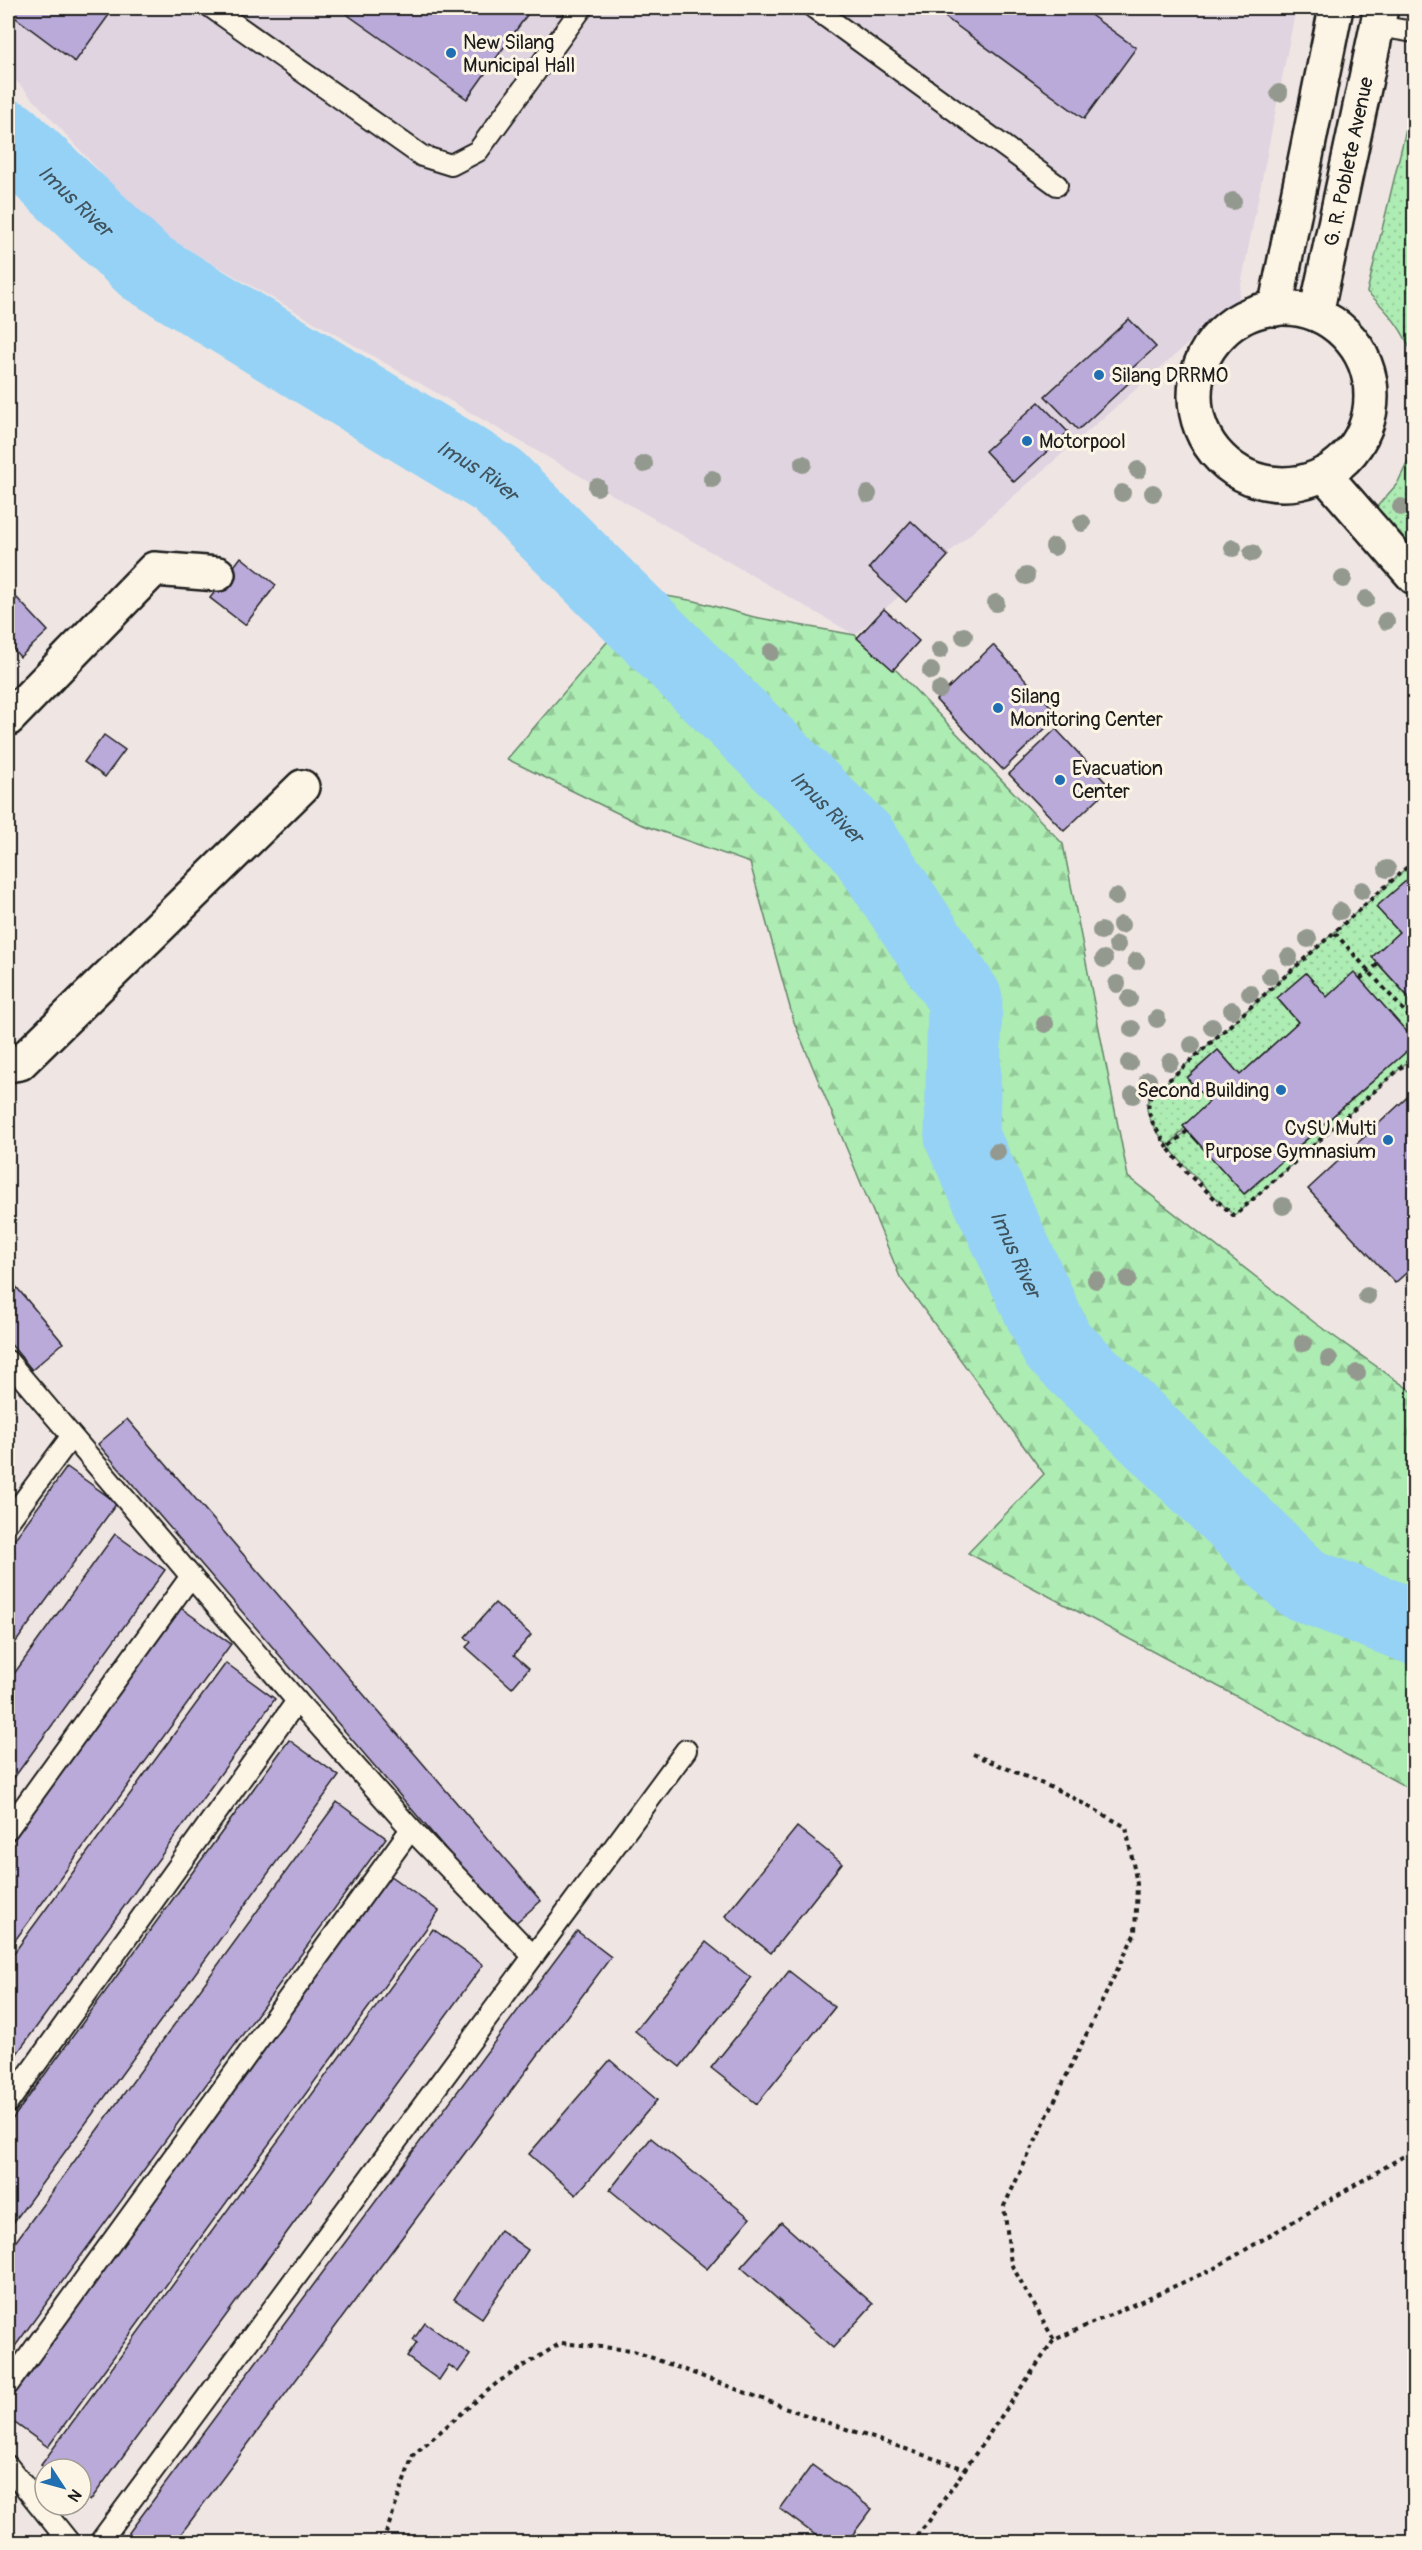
<svg xmlns="http://www.w3.org/2000/svg" width="1422" height="2550" font-family="Pangolin,sans-serif">
<style>
.built{fill:#dfd4e0}
.grass{fill:url(#grass-dots);stroke:#648468;stroke-width:1.5}
.forest{fill:url(#forest-firs);stroke:#648468;stroke-width:1.5}
.lines{fill:none;stroke-linecap:round;stroke-linejoin:round}
.river{stroke:#95d2f6;stroke-width:75}
.building{fill:#b9aada;stroke:#1c1c1c;stroke-width:1.5}
.lane-casing{stroke:#1c1c1c;stroke-width:24}
.street-casing{stroke:#1c1c1c;stroke-width:38}
.path{stroke:#1c1c1c;stroke-width:4;stroke-dasharray:4.5 4.5;stroke-linecap:butt}
.lane{stroke:#fcf5e5;stroke-width:20}
.street{stroke:#fcf5e5;stroke-width:33}
.tree{fill:#93998e}
.poi-dot{fill:#1f6fb2;stroke:#fcf5e5;stroke-width:2}
.labels{text-anchor:middle;stroke-width:6;stroke-linejoin:round;paint-order:stroke}
.poi-label{font-size:20px;fill:#1c1c1c;stroke:#fcf5e5;text-anchor:start}
.street-label{font-size:20px;fill:#1c1c1c;stroke:#fcf5e5}
.water-label{font-size:21px;font-style:italic;fill:#40535d;stroke:#fcf5e5}
</style>
<defs>
<pattern id="grass-dots" width="8" height="8" patternUnits="userSpaceOnUse" patternTransform="scale(1.5)"><rect width="8" height="8" fill="#adecb3"/><path d="M2 2h.1M6 6h.1" fill="none" stroke="#94ca99" stroke-width="1.8" stroke-linecap="round"/></pattern>
<pattern id="forest-firs" width="22" height="20" patternUnits="userSpaceOnUse" patternTransform="scale(1.5)"><rect width="22" height="20" fill="#adecb3"/><path d="M5 1l3.5 6h-7zM16 11l3.5 6h-7z" fill="#94ca99"/></pattern>
</defs>
<rect width="100%" height="100%" fill="#efe6e3"/>
<filter id="ink" filterUnits="userSpaceOnUse"><feTurbulence type="fractalNoise" baseFrequency=".0167" numOctaves="2"/><feDisplacementMap in="SourceGraphic" scale="12" xChannelSelector="R" yChannelSelector="G"/><feConvolveMatrix kernelMatrix="1 2 1 2 8 2 1 2 1" color-interpolation-filters="sRGB"/></filter>
<g filter="url(#ink)">
<path class="built" d="M8 8H1296L1238 300 855 635 153 229 8 72Z"/>
<g class="grass">
<path d="M1414 96V359C1405 331 1388 311 1367 292Z"/>
<path d="M1414 449V551L1374 510 1397 484Z"/>
<path d="M1414 861V888L1407 880 1377 907 1399 932 1372 957 1414 1004V1040L1354 973 1327 997 1306 973 1277 998 1298 1022 1240 1075 1218 1050 1187 1077 1209 1102 1169 1145 1187 1131 1245 1194 1414 1045V1056L1234 1216C1215 1196 1143 1131 1147 1104 1147 1103 1151 1096 1151 1096Z"/>
</g>
<path class="forest" d="M649 593 695 601 754 617 855 635 898 672 1063 844 1128 1177 1315 1323 1414 1393V1791L968 1553 1044 1474 900 1277 794 1022 750 863 640 824 507 759Z"/>
<g class="lines">
<path class="river" id="s1" d="M8 137 145 267 498 481 861 841 965 999 962 1137 1057 1345 1303 1584 1414 1627"/>
</g>
<g class="building">
<path d="M8 8H114L75 62 8 12Z"/>
<path d="M338 8H532L467 99Z"/>
<path d="M935 8H1081L1136 48 1084 119 934 9Z"/>
<path d="M1129 319 1156 347 1128 372 1134 378 1078 430 1045 396Z"/>
<path d="M1039 402 1068 432 1014 482 985 451Z"/>
<path d="M911 521 948 556 906 602 869 568Z"/>
<path d="M241 557 276 585 245 625 210 598Z"/>
<path d="M17 598 48 631 20 657 8 643V607Z"/>
<path d="M884 609 919 641 893 670 857 638Z"/>
<path d="M993 645 1059 715 1003 770 936 700Z"/>
<path d="M1056 729 1110 787 1064 831 1009 774Z"/>
<path d="M104 735 125 750 105 777 84 762Z"/>
<path d="M1407 880 1414 888V1003L1372 957 1399 932 1376 907Z"/>
<path d="M1354 972 1414 1040V1045L1244 1194 1183 1126 1209 1102 1187 1078 1218 1050 1240 1075 1298 1022 1277 998 1306 973 1327 997Z"/>
<path d="M1414 1091V1266L1395 1283 1308 1189Z"/>
<path d="M8 1277 63 1343 32 1370 8 1341Z"/>
<path d="M127 1419 541 1901 512 1926 98 1444Z"/>
<path d="M67 1467 117 1503 8 1653V1548Z"/>
<path d="M115 1534 165 1570 8 1786V1682Z"/>
<path d="M495 1603 531 1635 514 1655 529 1668 512 1688 466 1647 471 1642 465 1637Z"/>
<path d="M181 1608 231 1644 8 1950V1846Z"/>
<path d="M226 1663 275 1699 8 2066V1961Z"/>
<path d="M289 1740 339 1776 8 2230V2125Z"/>
<path d="M337 1802 386 1838 8 2356V2252Z"/>
<path d="M797 1827 842 1863 771 1953 725 1916Z"/>
<path d="M389 1875 439 1911 48 2447 8 2418V2397Z"/>
<path d="M433 1929 483 1965 90 2501 81 2495V2469H47L41 2465Z"/>
<path d="M577 1931 611 1957 175 2542H122Z"/>
<path d="M706 1942 751 1978 680 2067 635 2031Z"/>
<path d="M789 1971 835 2007 757 2104 711 2068Z"/>
<path d="M610 2060 657 2100 576 2195 529 2154Z"/>
<path d="M651 2138 750 2218 707 2269 610 2190Z"/>
<path d="M781 2222 873 2304 833 2348 741 2267Z"/>
<path d="M500 2230 528 2250 482 2318 454 2299Z"/>
<path d="M425 2323 470 2355 458 2372 449 2365 439 2380 407 2357 417 2343 413 2340Z"/>
<path d="M812 2465 872 2509 847 2542H825L780 2509Z"/>
</g>
<g class="lines">
<defs>
<g id="lane">
<path d="M212 8 422 156 451 165 478 151 582 8"/>
<path d="M814 8 1057 185"/>
<path d="M1377 26 1414 32"/>
<path d="M8 1361 297 1701 411 1829 533 1956"/>
<path d="M8 1522 71 1437"/>
<path d="M8 1829 191 1576"/>
<path d="M8 2103 297 1701"/>
<path d="M8 2385 411 1829"/>
<path d="M8 2466 69 2542"/>
<path d="M100 2542 686 1750"/>
</g>
<g id="street">
<circle cx="1283" cy="396" r="88"/>
<path d="M1275 309 1336 8"/>
<path id="s2" d="M1316 314 1381 8"/>
<path d="M1324 474 1414 577"/>
<path d="M8 719 154 569 218 574"/>
<path d="M8 1065 20 1063 302 787"/>
</g>
</defs>
<use href="#lane" class="lane-casing"/>
<use href="#street" class="street-casing"/>
<g class="path">
<path d="M1335 933 1414 1022"/>
<path d="M1360 979 1378 964"/>
<path d="M1187 1131 1168 1148 1188 1174 1234 1216 1414 1056"/>
<path d="M1168 1148C1159 1131 1142 1115 1151 1096L1414 861"/>
<path d="M973 1754 1064 1793 1126 1827 1137 1884 1135 1933 1004 2206 1011 2264 1054 2340"/>
<path d="M383 2542 413 2455 498 2382 561 2343 631 2350 811 2417 965 2469"/>
<path d="M910 2542 927 2524 1054 2340 1213 2269 1414 2150"/>
</g>
<use href="#lane" class="lane"/>
<use href="#street" class="street"/>
</g>
<g class="tree">
<circle cx="1279" cy="93" r="9"/>
<circle cx="1233" cy="201" r="9"/>
<circle cx="644" cy="464" r="9"/>
<circle cx="803" cy="464" r="9"/>
<circle cx="1138" cy="470" r="9"/>
<circle cx="712" cy="479" r="9"/>
<circle cx="597" cy="487" r="9"/>
<circle cx="1122" cy="493" r="9"/>
<circle cx="1153" cy="493" r="9"/>
<circle cx="868" cy="494" r="9"/>
<circle cx="1401" cy="507" r="9"/>
<circle cx="1082" cy="523" r="9"/>
<circle cx="1054" cy="547" r="9"/>
<circle cx="1233" cy="548" r="9"/>
<circle cx="1252" cy="553" r="9"/>
<circle cx="1026" cy="576" r="9"/>
<circle cx="1343" cy="579" r="9"/>
<circle cx="1366" cy="599" r="9"/>
<circle cx="996" cy="603" r="9"/>
<circle cx="1386" cy="621" r="9"/>
<circle cx="964" cy="636" r="9"/>
<circle cx="940" cy="650" r="9"/>
<circle cx="771" cy="652" r="9"/>
<circle cx="931" cy="671" r="9"/>
<circle cx="939" cy="690" r="9"/>
<circle cx="1387" cy="869" r="9"/>
<circle cx="1362" cy="890" r="9"/>
<circle cx="1116" cy="897" r="9"/>
<circle cx="1340" cy="911" r="9"/>
<circle cx="1121" cy="925" r="9"/>
<circle cx="1101" cy="931" r="9"/>
<circle cx="1308" cy="939" r="9"/>
<circle cx="1117" cy="945" r="9"/>
<circle cx="1289" cy="957" r="9"/>
<circle cx="1104" cy="959" r="9"/>
<circle cx="1136" cy="961" r="9"/>
<circle cx="1270" cy="976" r="9"/>
<circle cx="1117" cy="984" r="9"/>
<circle cx="1250" cy="993" r="9"/>
<circle cx="1129" cy="999" r="9"/>
<circle cx="1232" cy="1010" r="9"/>
<circle cx="1157" cy="1019" r="9"/>
<circle cx="1045" cy="1024" r="9"/>
<circle cx="1212" cy="1027" r="9"/>
<circle cx="1132" cy="1029" r="9"/>
<circle cx="1192" cy="1045" r="9"/>
<circle cx="1170" cy="1062" r="9"/>
<circle cx="1129" cy="1063" r="9"/>
<circle cx="1148" cy="1080" r="9"/>
<circle cx="1133" cy="1095" r="9"/>
<circle cx="997" cy="1152" r="9"/>
<circle cx="1283" cy="1206" r="9"/>
<circle cx="1128" cy="1279" r="9"/>
<circle cx="1096" cy="1280" r="9"/>
<circle cx="1367" cy="1296" r="9"/>
<circle cx="1303" cy="1343" r="9"/>
<circle cx="1329" cy="1359" r="9"/>
<circle cx="1357" cy="1373" r="9"/>
</g>
</g>
<g class="poi-dot">
<circle cx="451" cy="53" r="6"/>
<circle cx="1099" cy="375" r="6"/>
<circle cx="1027" cy="441" r="6"/>
<circle cx="998" cy="708" r="6"/>
<circle cx="1060" cy="780" r="6"/>
<circle cx="1281" cy="1090" r="6"/>
<circle cx="1388" cy="1140" r="6"/>
</g>
<g class="labels">
<g class="poi-label">
<text x="463" y="49">New Silang<tspan x="463" dy="23">Municipal Hall</tspan></text>
<text x="1111" y="382">Silang DRRMO</text>
<text x="1039" y="448">Motorpool</text>
<text x="1010" y="703">Silang<tspan x="1010" dy="23">Monitoring Center</tspan></text>
<text x="1072" y="775">Evacuation<tspan x="1072" dy="23">Center</tspan></text>
<text x="1269" y="1097" text-anchor="end">Second Building</text>
<text x="1376" y="1135" text-anchor="end">CvSU Multi<tspan x="1376" dy="23">Purpose Gymnasium</tspan></text>
</g>
<g class="street-label">
<text dy="7" stroke="none"><textPath href="#s2" startOffset="156">G. R. Poblete Avenue</textPath></text>
</g>
<g class="water-label">
<text dy="7" stroke="none"><textPath href="#s1" startOffset="93">Imus River</textPath></text>
<text dy="7" stroke="none"><textPath href="#s1" startOffset="579">Imus River</textPath></text>
<text dy="7" stroke="none"><textPath href="#s1" startOffset="1065">Imus River</textPath></text>
<text dy="7" stroke="none"><textPath href="#s1" startOffset="1569">Imus River</textPath></text>
</g>
</g>
<rect width="1422" height="2550" fill="none" stroke="#fcf5e5" stroke-width="30"/>
<rect x="15" y="15" width="1392" height="2520" fill="none" stroke="#1c1c1c" stroke-width="2" filter="url(#ink)"/>
<g transform="translate(63 2487) rotate(126)"><circle r="28" fill="#fcf5e5" stroke="#a29e95" stroke-width="1.5"/>
<path d="M0-4.5L10 22L0 15L-10 22Z" fill="#1f6fb2"/>
<text y="-9" font-size="16" font-weight="bold" text-anchor="middle" fill="#1c1c1c">N</text>
</g>
</svg>
